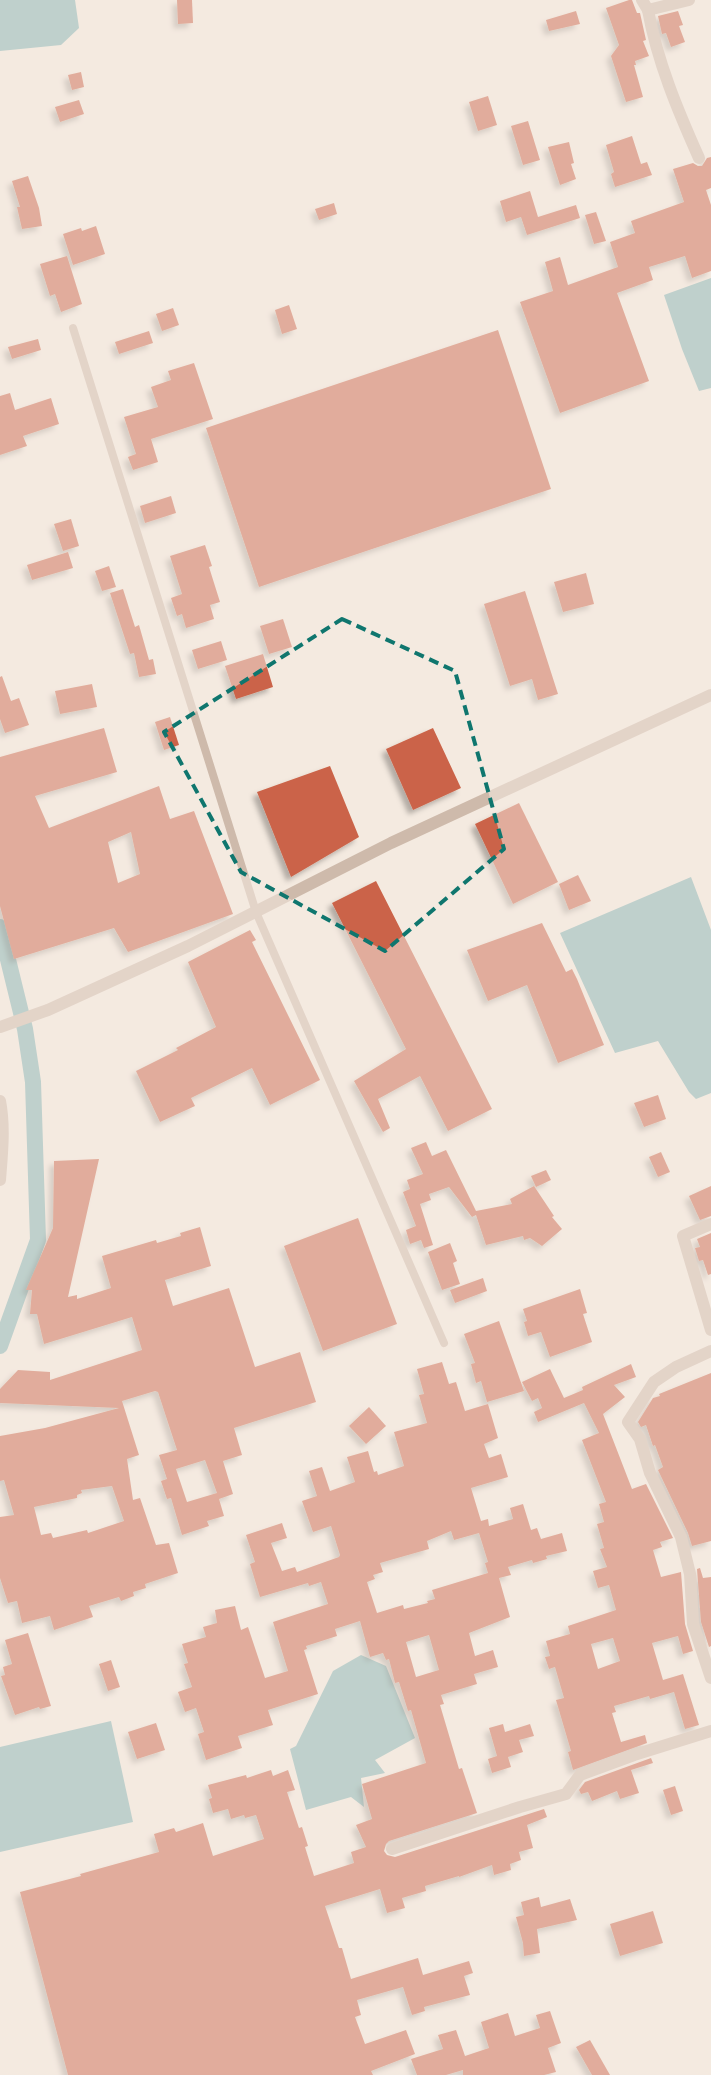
<svg xmlns="http://www.w3.org/2000/svg" width="711" height="2075" font-family="'Varela Round',sans-serif">
<style>
.water{fill:#7eb2b3}
.lines{fill:none;stroke-linecap:round;stroke-linejoin:round}
.canal{stroke:#7eb2b3;stroke-width:16}
.building{fill:#cb6448;fill-rule:evenodd;filter:url(#shadow)}
.service{stroke:#cebaab;stroke-width:8}
.minor{stroke:#cebaab;stroke-width:12}
.marked{fill:none;stroke:#0f766e;stroke-width:4;stroke-dasharray:10 6;stroke-linejoin:round}
</style>
<defs>
<filter id="shadow"><feDropShadow dx="-4.5" dy="4.5" stdDeviation="2.5" flood-color="#0004"/></filter>
</defs>
<rect width="100%" height="100%" fill="#f4eae0"/>
<g class="water">
<path d="M0 0H75L79 28 61 45 0 51Z"/>
<path d="M711 278V388L699 391 682 349 664 295Z"/>
<path d="M691 877 711 930V1093L696 1099 689 1092 658 1041 615 1053 560 933Z"/>
<path d="M361 1655 386 1666 415 1738 375 1760 385 1773 361 1778 364 1807 351 1797 306 1810 290 1749 296 1746 333 1671Z"/>
<path d="M111 1721 133 1822 0 1852V1747Z"/>
</g>
<g class="lines">
<path class="canal" d="M0 927 25 1029 33 1082 38 1240 0 1346"/>
</g>
<g class="building">
<path d="M177 0H192L193 23 178 24Z"/>
<path d="M629 0H632L637 13H640L646 40 643 41 649 56 635 61 636 65H634L643 97 626 102 611 56 619 45 606 8Z"/>
<path d="M576 11 580 24 549 31 546 20Z"/>
<path d="M678 11 683 25 679 26 685 42 671 47 666 33 662 34 658 16Z"/>
<path d="M81 72 84 87 72 90 68 75Z"/>
<path d="M488 96 497 125 478 131 469 102Z"/>
<path d="M79 100 84 114 60 122 55 107Z"/>
<path d="M528 121 540 160 523 165 511 126Z"/>
<path d="M632 136 641 164 647 162 652 175 615 187 611 174 614 172 606 145Z"/>
<path d="M569 142 574 163 571 164 576 179 560 185 548 147Z"/>
<path d="M711 157V188L706 190 711 205V271L692 278 685 256 649 267 653 280 617 293 649 381 560 413 520 302 553 291 545 262 560 257 568 285 618 267 610 242 635 233 631 221 684 202 673 169 693 163 698 166H702L707 158Z"/>
<path d="M28 176 39 208 42 226 22 229 17 207H20L12 181Z"/>
<path d="M530 191 538 217 576 205 580 218 527 235 521 217 506 222 500 201Z"/>
<path d="M334 203 337 214 319 220 315 209Z"/>
<path d="M596 212 606 241 594 244 585 215Z"/>
<path d="M96 226 105 254 73 265 63 234 81 228 82 231Z"/>
<path d="M67 256 82 304 61 312 55 294 50 296 40 264Z"/>
<path d="M289 305 297 329 282 334 275 310Z"/>
<path d="M173 308 179 325 162 331 156 314Z"/>
<path d="M498 330 551 489 259 587 206 428Z"/>
<path d="M149 331 153 343 119 354 115 342Z"/>
<path d="M38 339 41 350 12 359 8 347Z"/>
<path d="M194 363 213 419 151 439 158 462 133 470 128 457 136 454 124 417 158 407 151 387 171 380 168 371Z"/>
<path d="M10 393 15 410 51 398 59 424 23 436 27 446 0 455V396Z"/>
<path d="M171 496 176 513 145 523 140 506Z"/>
<path d="M71 519 79 546 63 551 54 524Z"/>
<path d="M205 545 212 566 209 567 220 602 210 605 214 619 186 628 182 614 177 616 171 598 182 594 170 556Z"/>
<path d="M68 552 73 568 32 580 27 565Z"/>
<path d="M109 566 116 587 102 591 95 571Z"/>
<path d="M586 573 594 604 563 612 554 582Z"/>
<path d="M123 589 135 627 139 625 149 660 153 659 156 674 139 677 134 653 130 654 110 593Z"/>
<path d="M525 591 558 694 538 700 532 679 510 686 484 604Z"/>
<path d="M283 619 292 647 269 654 260 626Z"/>
<path d="M221 641 227 660 198 669 192 650Z"/>
<path d="M263 654 273 687 236 699 225 666Z"/>
<path d="M2 676 11 701 19 698 29 725 5 733 0 719V677Z"/>
<path d="M92 684 97 707 60 714 55 691Z"/>
<path d="M170 717 179 745 164 750 155 722Z"/>
<path d="M104 728 117 772 35 796 49 828 159 786 170 819 194 811 233 914 128 952 114 928 14 959 0 906V757ZM131 832 140 874 118 883 108 842Z"/>
<path d="M433 728 461 788 413 810 386 749Z"/>
<path d="M330 766 359 837 291 877 257 792Z"/>
<path d="M519 803 558 882 513 904 475 824Z"/>
<path d="M578 875 591 901 569 910 559 884Z"/>
<path d="M376 881 492 1109 448 1131 420 1076 378 1099 390 1128 383 1132 354 1081 406 1049 332 903Z"/>
<path d="M542 923 566 972 572 969 577 979 604 1045 558 1063 527 985 488 1001 467 950Z"/>
<path d="M250 930 256 940 252 942 320 1080 270 1105 252 1068 191 1098 195 1106 160 1122 136 1071 178 1050 176 1048 216 1027 188 962Z"/>
<path d="M658 1095 666 1119 644 1127 634 1103Z"/>
<path d="M426 1142 432 1156 446 1150 476 1211 512 1204 510 1199 534 1186 554 1216 552 1217 562 1229 542 1246 530 1238 524 1240 523 1236 486 1245 476 1215 472 1217 449 1187 429 1194 431 1200 420 1204 433 1245 424 1248 421 1240 410 1244 406 1230 416 1226 403 1192 410 1189 407 1180 423 1174 411 1148Z"/>
<path d="M661 1152 670 1172 658 1177 649 1157Z"/>
<path d="M99 1159 68 1297 77 1295V1299L111 1288 102 1256 156 1240 157 1243 181 1236 180 1233 200 1227 211 1266 165 1280 173 1306 229 1288 255 1367 300 1352 316 1402 234 1428 242 1455 223 1461 233 1494 219 1499 224 1516 207 1521 209 1526 182 1535 171 1498 167 1499 161 1481 167 1479 159 1455 177 1450 158 1392 155 1391 122 1401 139 1455 127 1459 133 1500 140 1498 156 1545 169 1543 178 1573 145 1584 146 1588 133 1592 134 1596 121 1601 119 1597 89 1606 93 1617 54 1630 50 1616 22 1623 17 1601 8 1603 0 1578V1517L14 1515 4 1480 0 1481V1436L45 1428 119 1408 0 1403V1389L18 1370 50 1372V1380L142 1350 132 1317 44 1344 37 1314H30L32 1290H26L53 1228 54 1161ZM205 1460 217 1493 187 1502 176 1469ZM112 1486 124 1521 88 1533 87 1530 53 1538 51 1533 41 1535 34 1507 77 1498V1495L82 1493 81 1490Z"/>
<path d="M546 1170 551 1180 536 1187 531 1176Z"/>
<path d="M711 1186V1216L700 1220 689 1196Z"/>
<path d="M358 1218 397 1324 323 1351 284 1246Z"/>
<path d="M711 1233V1274L708 1275 703 1260 699 1261 695 1248 700 1247 697 1239Z"/>
<path d="M450 1243 457 1261 453 1263 460 1284 442 1290 428 1252Z"/>
<path d="M483 1278 487 1291 455 1303 450 1290Z"/>
<path d="M580 1289 587 1313 583 1314 592 1342 550 1357 541 1332 528 1336 524 1322 527 1321 523 1309Z"/>
<path d="M499 1321 524 1391 487 1402 481 1381 476 1383 471 1364 475 1363 464 1334Z"/>
<path d="M442 1362 449 1384 456 1382 465 1411 488 1404 498 1438 484 1444 489 1458 501 1454 508 1477 471 1488 481 1521 488 1519 489 1526 513 1519 510 1508 523 1504 531 1530 537 1528 541 1539 562 1533 567 1551 546 1556 547 1559 533 1563 532 1560 508 1567 511 1575 499 1578 510 1617 469 1633 475 1656 493 1650 498 1667 474 1674 477 1684 441 1695 444 1704 440 1705 459 1769 462 1768 477 1813 389 1841 386 1844 384 1851 387 1855 395 1857 544 1809 547 1817 527 1825 533 1848 519 1852 521 1860 510 1864 511 1870 494 1875 492 1865 459 1877V1876L425 1886 426 1891 402 1898 405 1908 387 1913 380 1889 325 1906 339 1948H342L351 1979 418 1958 423 1975 469 1961 473 1973 464 1976 470 1995 424 2007 425 2011 412 2015 403 1987 357 2000 361 2015 355 2017 365 2044 406 2030 415 2054 371 2071 373 2075H68L20 1892 81 1876 80 1874 159 1852 154 1834 174 1828 176 1832 203 1823 213 1856 264 1839 256 1815 245 1818 244 1815 231 1819 228 1809 213 1813 209 1799 212 1798 208 1785 246 1775 247 1778 271 1770 273 1776 288 1770 295 1790 287 1792 299 1828 302 1827 308 1846 305 1847 314 1876 354 1863 351 1852 366 1847 356 1825 372 1819 362 1784 426 1763 411 1710 408 1711 399 1682 395 1683 389 1659 386 1660 383 1653 370 1657 360 1621 335 1629 337 1636 306 1646 307 1649 304 1650 318 1694 268 1710 273 1725 238 1736 242 1748 206 1760 198 1734 204 1732 196 1708 185 1712 178 1692 192 1687 184 1664 188 1663 182 1644 206 1637 203 1627 217 1623 215 1610 235 1606 241 1630 248 1627 265 1678 288 1671 273 1622 328 1604 321 1582 309 1586 308 1583 260 1597 250 1564 255 1562 246 1535 282 1523 287 1538 271 1543 282 1571 295 1567 297 1572 339 1557 340 1555 331 1526 313 1532 302 1501 317 1496 309 1471 322 1467 330 1491 355 1482 347 1457 368 1451 374 1472 377 1471 378 1475 404 1466 394 1432 427 1423 419 1395 424 1394 417 1369ZM451 1531 454 1540 479 1533 488 1562 485 1563 488 1573 432 1590 435 1599 427 1601 428 1603 404 1609 403 1605 377 1613 367 1582 375 1579 373 1575 383 1572 380 1563 429 1549 427 1541ZM429 1635 439 1670 416 1677 406 1642Z"/>
<path d="M631 1364 636 1377 614 1385 625 1397 603 1414 632 1489 646 1484 673 1538 660 1542 662 1547 653 1550 661 1577 681 1572 685 1624 693 1651 683 1654 678 1636 652 1643 663 1680 683 1674 699 1725 685 1729 674 1692 650 1699 649 1696 614 1706 616 1712 612 1713 621 1742 645 1735 647 1743 573 1770 568 1752 571 1751 556 1700 564 1698 555 1667 549 1669 545 1657 550 1656 546 1641 570 1634 568 1626 616 1610 609 1585 598 1588 593 1571 607 1567 600 1549 604 1548 597 1524 604 1522 599 1504 606 1502 582 1440 599 1433 584 1403 538 1422 534 1412 542 1408 538 1398 532 1401 522 1382 550 1369 564 1398 583 1390 582 1387ZM613 1638 620 1661 598 1669 591 1644Z"/>
<path d="M711 1373V1541L692 1546 688 1533 658 1470 663 1467 655 1445 653 1446 646 1425 641 1427 638 1422 653 1398 660 1396 659 1394Z"/>
<path d="M369 1407 386 1426 366 1444 349 1426Z"/>
<path d="M700 1568 703 1578 711 1577V1646L709 1647 701 1622 697 1569Z"/>
<path d="M28 1633 51 1706 40 1709 39 1707 15 1715 1 1676 5 1675 3 1667 12 1664 5 1640Z"/>
<path d="M111 1660 120 1687 108 1691 99 1664Z"/>
<path d="M156 1723 165 1750 137 1759 128 1732Z"/>
<path d="M503 1724 505 1732 530 1724 534 1736 519 1740 523 1752 508 1757 511 1767 492 1773 488 1759 497 1756 489 1728Z"/>
<path d="M651 1758 653 1763 631 1770 639 1793 620 1799 617 1791 592 1801 588 1792 581 1794 579 1790 585 1782Z"/>
<path d="M675 1786 683 1811 671 1815 663 1790Z"/>
<path d="M539 1897 541 1907 570 1899 577 1920 537 1929 540 1953 524 1956 523 1943 516 1917 524 1915 521 1902Z"/>
<path d="M653 1911 663 1943 620 1956 610 1924Z"/>
<path d="M550 2011 561 2043 548 2048 556 2072 544 2075H463V2070L446 2075H417L411 2059 443 2049 438 2035 456 2030 465 2056 489 2048 481 2022 508 2013 515 2036 540 2028 536 2015Z"/>
<path d="M590 2040 610 2075H592L576 2047Z"/>
</g>
<g class="lines">
<path class="service" d="M73 328 256 912 444 1343"/>
<g class="minor">
<path d="M642 0 648 10 689 0"/>
<path d="M648 10C657 61 678 111 699 158"/>
<path d="M0 1027 48 1010 188 946 391 843 711 695"/>
<path d="M0 1101C5 1127 2 1154 0 1180"/>
<path d="M711 1224 683 1236 711 1330"/>
<path d="M711 1351 676 1367 654 1382 628 1422 640 1439 650 1473 681 1537 690 1574 693 1624 711 1678"/>
<path d="M392 1849 520 1807 566 1794 580 1775 634 1755 711 1731"/>
</g>
</g>
<path d="M0 0H711V2075H0ZM342 619 455 671 504 849 385 951 241 872 164 732Z" fill="#f4eae0" fill-opacity=".55" fill-rule="evenodd"/>
<path class="marked" d="M342 619 455 671 504 849 385 951 241 872 164 732Z"/>
</svg>
